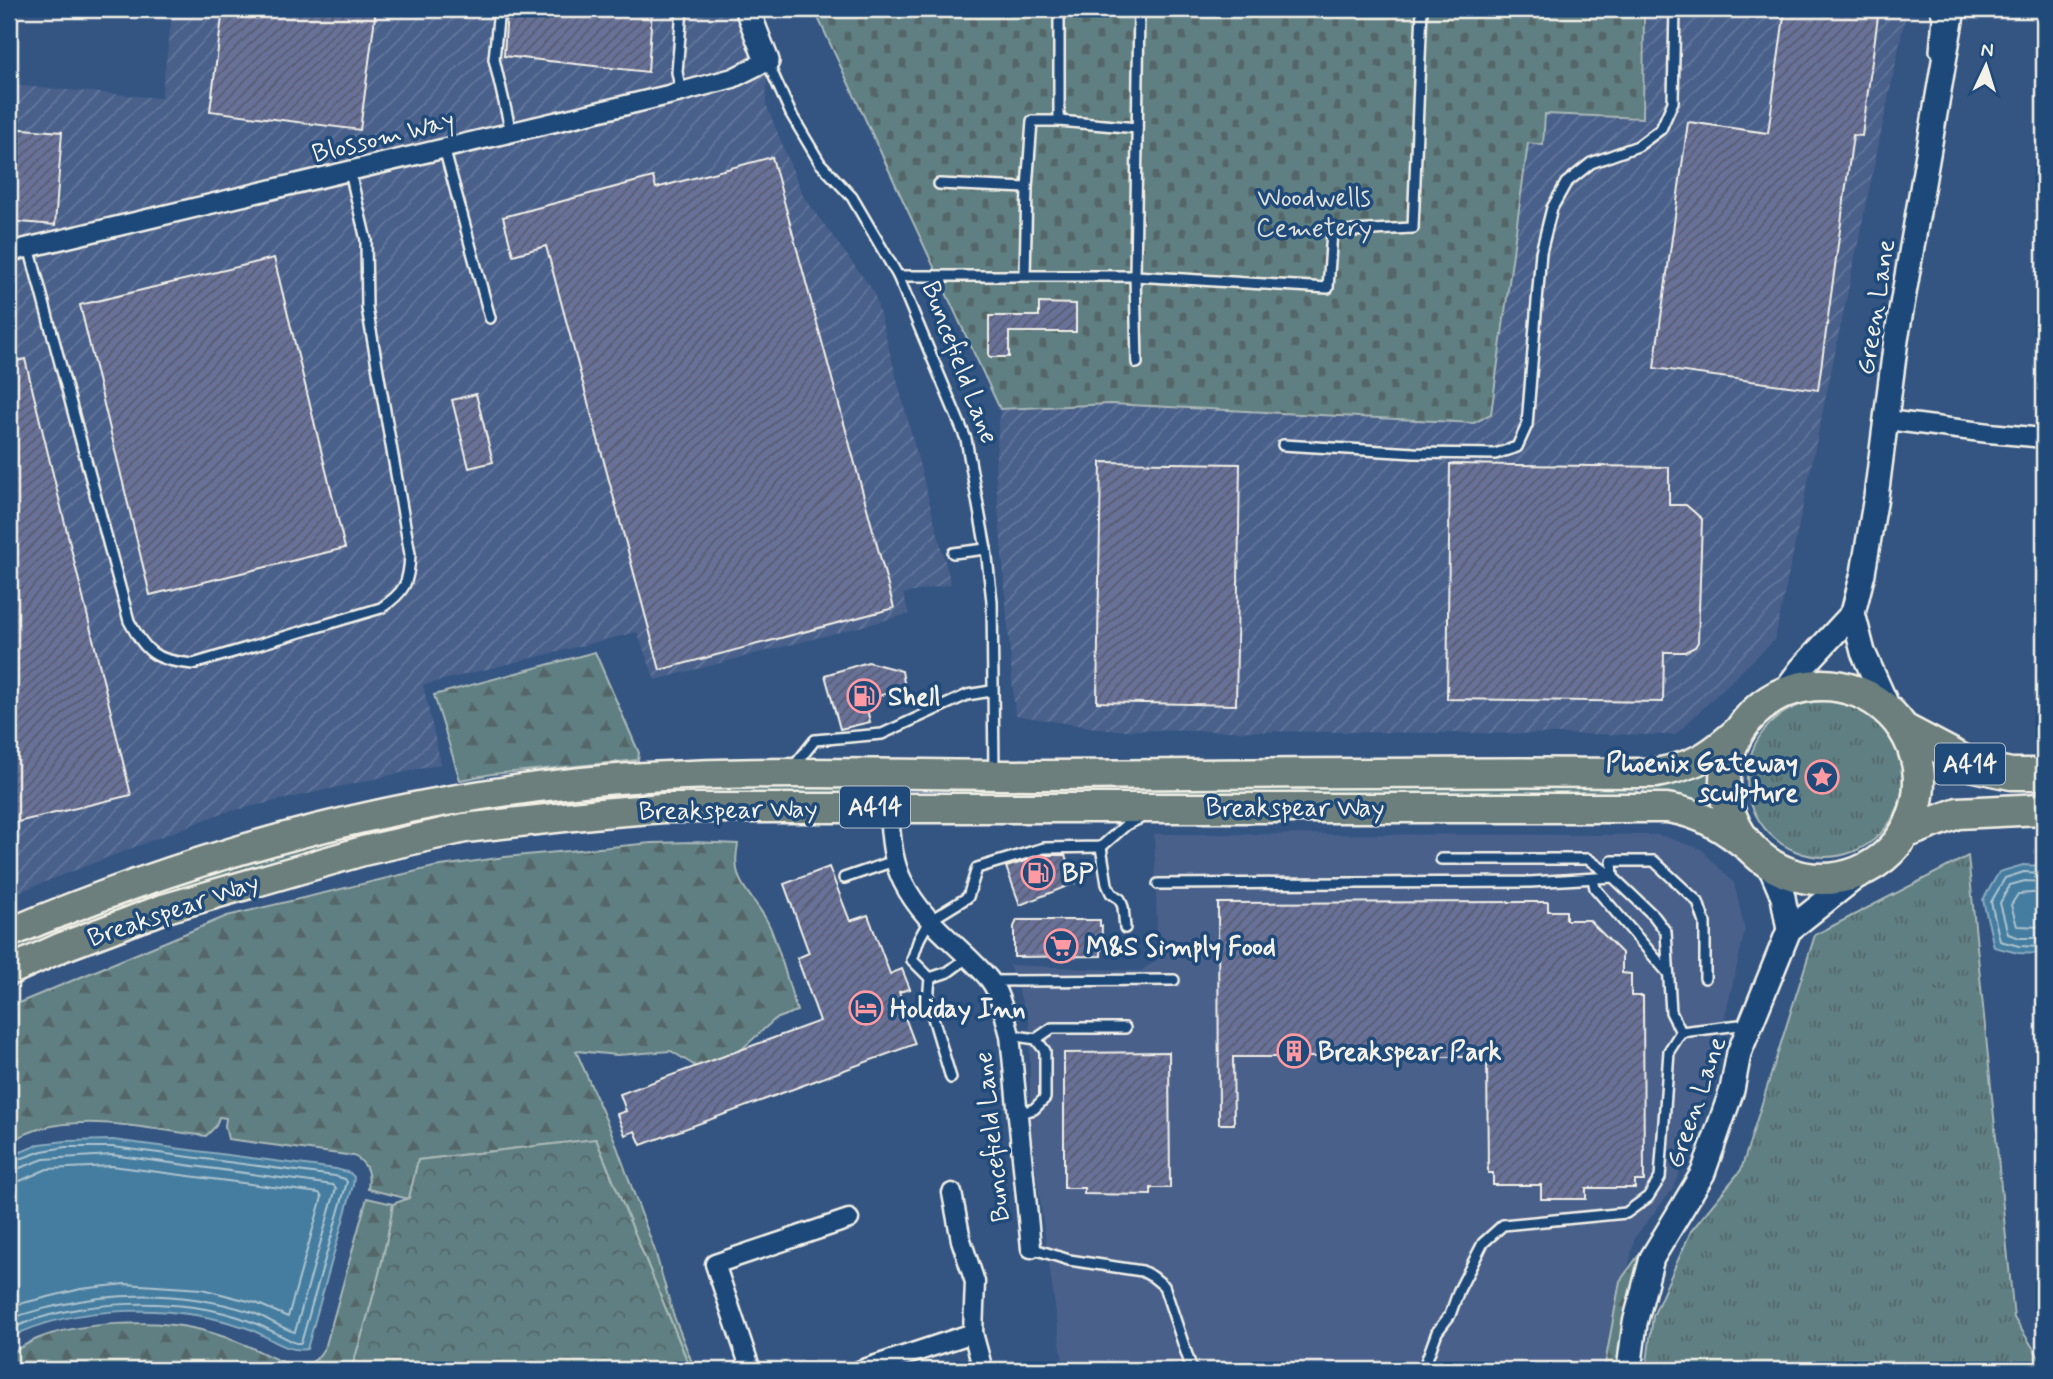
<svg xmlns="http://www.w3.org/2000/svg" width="2053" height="1379" font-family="Mynerve,sans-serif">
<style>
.built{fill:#48608b}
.industrial{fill:url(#industrial-furrows)}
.grass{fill:url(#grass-tufts);stroke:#aab8b6;stroke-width:2}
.forest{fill:url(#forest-firs);stroke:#aab8b6;stroke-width:2}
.cemetery{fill:url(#cemetery-stones);stroke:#aab8b6;stroke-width:2}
.park{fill:url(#park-crowns);stroke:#aab8b6;stroke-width:2}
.water{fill:#457da1;stroke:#8babbd;stroke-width:2}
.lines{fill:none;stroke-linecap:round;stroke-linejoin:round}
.shore{stroke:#aec3cc;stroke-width:2}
.building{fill:url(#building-hatch);stroke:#f4f1e8;stroke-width:2}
.service-casing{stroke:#f4f1e8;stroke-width:14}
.minor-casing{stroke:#f4f1e8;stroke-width:23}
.tertiary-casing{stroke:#f4f1e8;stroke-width:28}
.primary-casing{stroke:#f4f1e8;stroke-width:33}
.trunk-casing{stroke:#f4f1e8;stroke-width:35}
.service{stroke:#1f4a7a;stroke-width:9}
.minor{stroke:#1f4a7a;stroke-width:18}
.tertiary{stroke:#1f4a7a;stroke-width:23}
.primary{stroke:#6c7f7c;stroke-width:28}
.trunk{stroke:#6c7f7c;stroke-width:30}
.labels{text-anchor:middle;stroke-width:7;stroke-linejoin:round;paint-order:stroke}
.shield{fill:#1f4a7a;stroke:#b4bfc7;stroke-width:2}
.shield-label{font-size:24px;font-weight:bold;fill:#f4f1e8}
.street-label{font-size:26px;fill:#f4f1e8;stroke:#1f4a7a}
.park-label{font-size:26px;fill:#dee0d9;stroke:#1f4a7a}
.poi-label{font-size:26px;font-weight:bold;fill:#f4f1e8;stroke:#1f4a7a;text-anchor:start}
</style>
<defs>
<pattern id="industrial-furrows" width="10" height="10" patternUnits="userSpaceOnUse" patternTransform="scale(1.75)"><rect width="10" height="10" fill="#48608b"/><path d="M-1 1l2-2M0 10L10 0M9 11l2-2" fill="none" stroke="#63779b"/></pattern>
<pattern id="grass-tufts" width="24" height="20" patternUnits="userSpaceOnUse" patternTransform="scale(1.75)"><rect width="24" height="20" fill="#5f7f83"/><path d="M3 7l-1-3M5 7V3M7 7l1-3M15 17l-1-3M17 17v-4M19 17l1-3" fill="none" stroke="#556668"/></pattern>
<pattern id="forest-firs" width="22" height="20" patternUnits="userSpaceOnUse" patternTransform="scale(1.75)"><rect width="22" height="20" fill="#5f7f83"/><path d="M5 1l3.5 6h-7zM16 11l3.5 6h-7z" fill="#556668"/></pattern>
<pattern id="cemetery-stones" width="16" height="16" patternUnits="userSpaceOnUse" patternTransform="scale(1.75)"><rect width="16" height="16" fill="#5f7f83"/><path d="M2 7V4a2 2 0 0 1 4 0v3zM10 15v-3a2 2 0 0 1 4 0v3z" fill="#556668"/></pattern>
<pattern id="park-crowns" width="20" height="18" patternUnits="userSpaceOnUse" patternTransform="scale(1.75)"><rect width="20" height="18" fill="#5f7f83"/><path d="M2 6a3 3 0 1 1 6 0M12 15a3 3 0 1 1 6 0" fill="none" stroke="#556668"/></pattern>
<pattern id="building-hatch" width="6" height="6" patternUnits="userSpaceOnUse" patternTransform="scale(1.75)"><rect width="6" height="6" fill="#687198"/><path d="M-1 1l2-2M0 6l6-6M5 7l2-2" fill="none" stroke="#585c6f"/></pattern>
</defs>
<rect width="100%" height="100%" fill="#345582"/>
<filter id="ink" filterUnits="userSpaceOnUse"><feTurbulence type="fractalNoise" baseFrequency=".0143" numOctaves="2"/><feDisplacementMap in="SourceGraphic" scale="14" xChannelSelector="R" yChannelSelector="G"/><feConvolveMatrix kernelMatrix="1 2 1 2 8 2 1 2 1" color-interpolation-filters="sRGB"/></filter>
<g filter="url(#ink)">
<path class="built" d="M1154 834 1659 835 1701 849 1734 883 1745 931 1702 1115 1673 1189 1635 1237 1605 1370H1064L1030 1129V1024L1009 965 1141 971 1158 959Z"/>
<g class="industrial">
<path d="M173 9H741L767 61 766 104 803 196 874 292 951 584 903 594 909 614 655 680 637 632 423 685 441 764 222 813 9 896V85L161 98Z"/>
<path d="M1644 9H1907L1775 639 1675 735 1108 730 1015 715 995 468 1000 409 1111 404 1491 414 1528 143 1545 114 1643 117Z"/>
</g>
<g class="grass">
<circle cx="1825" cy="779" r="78"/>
<path d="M1719 767 1720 807 1687 799 1644 796 1643 782 1683 781Z"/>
<path d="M1636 782 1637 795 952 796 953 785Z"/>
<path d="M884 784 883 797 575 807 9 960V944L133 895 328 837 524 800 662 788Z"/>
<path d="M1968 856 2014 1318 2044 1365V1370H1646L1653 1316 1691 1231 1741 1170 1815 935Z"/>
</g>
<g class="forest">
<path d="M595 652 639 753 638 760 492 774 460 780 434 695Z"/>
<path d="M694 842 738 844C729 887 755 893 770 927 781 954 788 983 797 1011L775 1019 741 1050 697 1067 671 1051 617 1055 576 1051 613 1136 655 1251 673 1314 695 1370H691L596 1139 418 1160 409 1199 368 1189C370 1174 368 1164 354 1156L228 1139 225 1126 226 1118 219 1117 216 1126 206 1136C153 1130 92 1114 39 1129 29 1132 19 1137 9 1141V1007L227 916 434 867 505 857 652 843Z"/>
<path d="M367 1198 393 1204C385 1260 369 1315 351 1370H170L159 1368 152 1370H9V1354C18 1349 28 1343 37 1339 77 1322 156 1319 197 1329 211 1332 225 1337 238 1342 256 1348 281 1365 298 1365 314 1365 319 1357 326 1345Z"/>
<path d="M1649 1241 1619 1370H1604L1620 1281Z"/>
</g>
<path class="cemetery" d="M814 9H1644L1643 118 1545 114 1543 145 1528 143 1491 414 1474 423 1111 404 1000 409Z"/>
<path class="park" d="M596 1139 691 1370H351C369 1315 385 1260 393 1204L409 1198 418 1160Z"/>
<g class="water">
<path d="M2023 865 2044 866V954L2018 953 1994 947 1983 900 1999 872Z"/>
<path d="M113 1140 336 1169 350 1173 354 1177 353 1185 307 1349C285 1353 267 1335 247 1328 176 1303 76 1304 9 1338V1157L40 1144 66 1141Z"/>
</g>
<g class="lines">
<g class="shore">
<path d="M2044 873 2024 872 2005 878 1991 902 2000 941 2019 946 2044 947"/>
<path d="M2044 882 2025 881 2010 885 2000 903 2008 934 2020 938H2044"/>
<path d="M2044 892 2018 894 2011 905 2017 926 2044 927"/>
<path d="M9 1163 42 1151 66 1147H113L335 1176 345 1179 347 1182 301 1343H296C281 1336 267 1328 252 1322 186 1295 73 1298 9 1330"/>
<path d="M9 1172 44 1159 112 1155 333 1185 336 1188 295 1332C280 1328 266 1317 251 1312 187 1292 120 1291 55 1306 39 1310 23 1313 9 1320"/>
<path d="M9 1182 20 1181 47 1169 112 1166 319 1193 322 1197 288 1317 256 1303 202 1289 125 1284 81 1289 19 1304 9 1308"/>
</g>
</g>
<g class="building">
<path d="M223 9H376L360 130 210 111Z"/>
<path d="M507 9H652L648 72 504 56Z"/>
<path d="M1785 9H1879L1862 136 1853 135 1818 390 1654 368 1688 122 1768 133Z"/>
<path d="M9 128 62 132 55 225 9 221Z"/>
<path d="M772 157 894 608 660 670 546 246 513 255 503 217 653 177 656 188Z"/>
<path d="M274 258 345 548 150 595 80 305Z"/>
<path d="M1039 303 1076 304V332H1009V357H989V316H1039Z"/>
<path d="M25 359 131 795 9 824V363Z"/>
<path d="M476 394 493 462 469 468 452 400Z"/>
<path d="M1101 462 1240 464 1236 705 1097 702Z"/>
<path d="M1450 464 1669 467V505H1686L1702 519 1698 642 1695 647 1685 652H1664L1663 702 1447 699Z"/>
<path d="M868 662 902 671 905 688 865 700 870 722 840 729 825 675Z"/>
<path d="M1045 855H1065L1075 883 1020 905 1006 867Z"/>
<path d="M829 867 850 921 868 915 890 974 902 969 910 989 899 992 901 998 898 999 915 1044 641 1145 635 1131 625 1135 617 1114 626 1111 620 1094 820 1021 797 958 809 953 784 884Z"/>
<path d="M1548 902V911H1566V920H1589L1622 953V973L1631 974V996H1643L1644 1181H1635V1188H1586V1199H1541V1185H1493V1173H1488L1487 1057H1233L1234 1124H1219L1218 903Z"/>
<path d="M1017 920H1100V926H1102L1101 956 1014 957V927Z"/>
<path d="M1169 1052 1170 1188H1151V1195L1084 1194V1188H1064V1053Z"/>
</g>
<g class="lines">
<defs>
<g id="service">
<path d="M499 9 494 59 511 132"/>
<path d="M1935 51 1938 18 1935 9"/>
<path d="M767 61 791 114 820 163 852 197 898 276 966 439 986 549 992 601 994 770"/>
<path d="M681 92 677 72 682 9"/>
<path d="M1059 121V9"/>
<path d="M444 148 490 318"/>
<path d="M939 184 1027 188"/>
<path d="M29 247 129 621C147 654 155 660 193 664L381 608C405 592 409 583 410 554L367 308 366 240 350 172"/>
<path d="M1025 275 1027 188 1032 121H1059L1137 128"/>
<path d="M898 276H1135L1328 288 1332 232 1413 228 1422 9"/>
<path d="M1137 363 1135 276 1139 9"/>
<path d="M1283 445 1414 453 1495 454 1517 447 1527 425 1541 252 1552 208 1566 183 1591 163 1638 146 1661 129 1673 102 1675 9"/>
<path d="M953 553 986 549"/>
<path d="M794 766 815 740 882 734 967 695 991 691"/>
<path d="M1101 847 1107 884 1111 893 1120 899 1123 907 1125 928"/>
<path d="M1441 859H1588L1613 877"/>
<path d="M1613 877 1612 861H1654L1698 902 1705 923V978"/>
<path d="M844 878 894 861"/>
<path d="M1593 879 1595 888 1668 973"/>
<path d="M1158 884 1530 882 1613 877 1654 916 1666 932 1671 1012 1681 1032 1748 1024"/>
<path d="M967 958 948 972 930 978 912 960 919 939 929 921 968 897 977 868 1044 848 1101 847 1126 825 1141 818"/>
<path d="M930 978 928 1001 951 1078"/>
<path d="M991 981 1174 980"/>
<path d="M1010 1035 1036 1039 1045 1051V1098L1034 1109 1018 1114"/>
<path d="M1036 1039 1052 1028H1125"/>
<path d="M1031 1248 1069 1260 1142 1271 1153 1277 1164 1286 1192 1370"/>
<path d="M1423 1370 1437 1332 1450 1315 1459 1290 1483 1243 1503 1225 1626 1213 1648 1197 1660 1178 1669 1051 1681 1032"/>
</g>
<g id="minor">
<path d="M9 252 681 92 733 78 767 61"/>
<path d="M1887 420 1989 433 2044 438"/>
<path d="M888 807C891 832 891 859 903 882 924 924 960 945 989 979 1001 994 1005 1018 1010 1035L1031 1248"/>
<path d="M952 1193 961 1240 975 1282 973 1333 983 1370"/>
<path d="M751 1370 715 1264 849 1219"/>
<path d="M861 1370 973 1333"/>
</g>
<g id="tertiary">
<path d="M747 9 767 61"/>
<path d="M1784 692 1802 668 1853 613"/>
<path d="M1890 712 1863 652 1853 613 1863 573 1876 497 1896 340 1953 9"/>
<path d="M1769 864 1783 897 1789 930"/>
<path d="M1629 1370 1635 1323 1652 1258 1703 1173 1732 1090 1739 1053 1789 930 1866 869"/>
</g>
<g id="primary">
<path d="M9 933C191 856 385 802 582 782 736 767 890 775 1044 775 1248 774 1452 771 1656 773 1697 765 1710 756 1740 729"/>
<path d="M9 971 62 947 163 909 363 851 465 828 601 813 663 808H1667C1702 813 1726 829 1753 851"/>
</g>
<g id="trunk">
<circle cx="1822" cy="782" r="97"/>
<path d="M1904 729 1974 766 2011 774H2044"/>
<path d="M1905 833 1958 813 2044 809"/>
</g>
</defs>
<use href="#service" class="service-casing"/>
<use href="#minor" class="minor-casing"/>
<use href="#tertiary" class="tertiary-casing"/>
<use href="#primary" class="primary-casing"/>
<use href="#trunk" class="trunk-casing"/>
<use href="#service" class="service"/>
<use href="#minor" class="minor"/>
<use href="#tertiary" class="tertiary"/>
<use href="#primary" class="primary"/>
<use href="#trunk" class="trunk"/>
</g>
</g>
<defs>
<symbol id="fuel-ring" viewBox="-11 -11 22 22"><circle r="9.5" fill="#1f4a7a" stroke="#ff9aa2" stroke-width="1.5"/><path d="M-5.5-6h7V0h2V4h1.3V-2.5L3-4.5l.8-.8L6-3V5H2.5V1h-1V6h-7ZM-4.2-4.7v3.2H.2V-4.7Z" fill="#ff9aa2"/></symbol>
<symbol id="sight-ring" viewBox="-11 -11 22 22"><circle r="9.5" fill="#1f4a7a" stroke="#ff9aa2" stroke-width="1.5"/><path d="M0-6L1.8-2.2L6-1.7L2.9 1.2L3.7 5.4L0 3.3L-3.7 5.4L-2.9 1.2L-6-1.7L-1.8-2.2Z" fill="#ff9aa2"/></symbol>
<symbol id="supermarket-ring" viewBox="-11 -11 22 22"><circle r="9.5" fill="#1f4a7a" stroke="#ff9aa2" stroke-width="1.5"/><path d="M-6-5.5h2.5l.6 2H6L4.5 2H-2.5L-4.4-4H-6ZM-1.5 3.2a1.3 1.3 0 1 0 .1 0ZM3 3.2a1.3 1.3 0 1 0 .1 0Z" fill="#ff9aa2"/></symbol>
<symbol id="hotel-ring" viewBox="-11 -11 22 22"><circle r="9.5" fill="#1f4a7a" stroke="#ff9aa2" stroke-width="1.5"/><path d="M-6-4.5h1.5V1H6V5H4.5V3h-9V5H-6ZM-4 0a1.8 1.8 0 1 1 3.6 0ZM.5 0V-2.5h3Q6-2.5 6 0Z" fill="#ff9aa2"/></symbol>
<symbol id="building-ring" viewBox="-11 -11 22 22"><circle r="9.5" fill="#1f4a7a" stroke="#ff9aa2" stroke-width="1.5"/><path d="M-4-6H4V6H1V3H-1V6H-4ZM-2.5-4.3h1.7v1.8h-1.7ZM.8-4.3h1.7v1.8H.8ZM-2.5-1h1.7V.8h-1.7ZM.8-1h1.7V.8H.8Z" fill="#ff9aa2"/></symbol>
</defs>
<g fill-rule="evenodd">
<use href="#fuel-ring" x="845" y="677" width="38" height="38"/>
<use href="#sight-ring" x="1803" y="758" width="38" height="38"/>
<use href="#fuel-ring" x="1019" y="854" width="38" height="38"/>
<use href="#supermarket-ring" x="1042" y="927" width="38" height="38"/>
<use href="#hotel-ring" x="847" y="989" width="38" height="38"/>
<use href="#building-ring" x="1275" y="1032" width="38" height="38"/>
</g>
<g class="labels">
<g class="shield">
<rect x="1935" y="743.5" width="70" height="41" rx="5"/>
<rect x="840" y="786.5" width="70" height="41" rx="5"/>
</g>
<g class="shield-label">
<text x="1970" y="772">A414</text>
<text x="875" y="815">A414</text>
</g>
<g class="street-label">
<text transform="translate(383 136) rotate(-14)" y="9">Blossom Way</text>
<text transform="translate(1875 307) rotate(-81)" y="9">Green Lane</text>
<text transform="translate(961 362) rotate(69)" y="9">Buncefield Lane</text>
<text x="1295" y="816">Breakspear Way</text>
<text transform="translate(728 809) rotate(-1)" y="9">Breakspear Way</text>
<text transform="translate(173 909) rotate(-19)" y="9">Breakspear Way</text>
<text transform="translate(1695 1102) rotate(-71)" y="9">Green Lane</text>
<text transform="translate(991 1137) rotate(-96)" y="9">Buncefield Lane</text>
</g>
<g class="park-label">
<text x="1314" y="206">Woodwells<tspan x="1314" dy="30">Cemetery</tspan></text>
</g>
<g class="poi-label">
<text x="888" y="705">Shell</text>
<text x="1798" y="771" text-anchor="end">Phoenix Gateway<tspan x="1798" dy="30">sculpture</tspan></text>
<text x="1062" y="882">BP</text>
<text x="1086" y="955">M&amp;S Simply Food</text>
<text x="890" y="1017">Holiday Inn</text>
<text x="1318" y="1060">Breakspear Park</text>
</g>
</g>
<rect width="2053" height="1379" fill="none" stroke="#1f4a7a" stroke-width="35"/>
<rect x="18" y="18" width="2018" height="1344" fill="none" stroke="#f4f1e8" stroke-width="2.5" filter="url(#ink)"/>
<g transform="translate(1986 66) rotate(4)" stroke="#1f4a7a" stroke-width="5" paint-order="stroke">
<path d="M0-5L12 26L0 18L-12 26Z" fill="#f4f1e8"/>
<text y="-10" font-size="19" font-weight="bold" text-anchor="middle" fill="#f4f1e8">N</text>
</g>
</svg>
